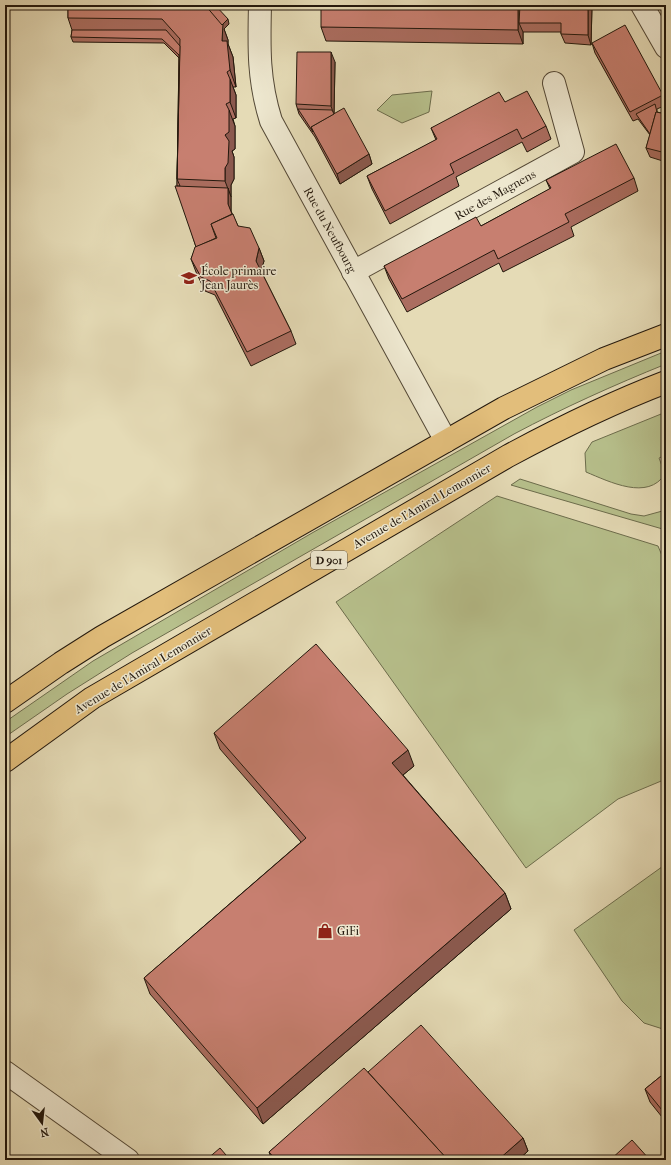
<svg xmlns="http://www.w3.org/2000/svg" width="671" height="1165" font-family="'IM FELL French Canon',serif">
<style>
.green{fill:#b7c08c;stroke:#6c6c4c}
.lines{fill:none;stroke-linecap:round;stroke-linejoin:round}
.minor-casing{stroke:#534836;stroke-width:24}
.major-casing{stroke:#22170c;stroke-width:24}
.minor{stroke:#eee8d0;stroke-width:22}
.major{stroke:#e2be7b;stroke-width:22}
.wall{fill:#ab6d60;stroke:#22170c}
.shaded-wall{fill:#8b594e;stroke:#22170c}
.building{fill:#c77f70;stroke:#22170c}
.labels{text-anchor:middle;stroke-width:3;stroke-linejoin:round;paint-order:stroke}
.shield{fill:#eee8d0;stroke:#5f5647;stroke-width:1}
.shield-label{font-size:11px;font-weight:bold;fill:#22170c}
.street-label{font-size:12px;fill:#22170c;stroke:#eee8d0}
.poi-label{font-size:12px;fill:#22170c;stroke:#eee8d0;text-anchor:start}
</style>
<rect width="100%" height="100%" fill="#e5dbb6"/>
<filter id="stains"><feTurbulence type="fractalNoise" baseFrequency=".005" numOctaves="4"/><feColorMatrix values="0 0 0 0 .2 0 0 0 0 .09 0 0 0 0 .02 0 0 0 .5 -.17"/></filter>
<radialGradient id="worn" r=".72"><stop offset=".6" stop-color="#630" stop-opacity="0"/><stop offset="1" stop-color="#630" stop-opacity=".3"/></radialGradient>
<g class="green">
<path d="M432 91 429 112 402 123 377 110 392 95Z"/>
<path d="M666 351V364C614 385 563 408 514 434L132 653 67 694 5 737V722L93 661 312 533 537 407 571 390Z"/>
<path d="M666 412V455L659 458 665 474C648 501 610 482 586 472L585 453 592 442Z"/>
<path d="M520 479 631 514 644 516 666 510V530L511 485Z"/>
<path d="M497 496 658 546 666 565V779L618 799 526 868 336 602Z"/>
<path d="M666 864V1030L644 1023 622 1001 574 930Z"/>
</g>
<g class="lines">
<defs>
<g id="minor">
<path d="M260 5C259 47 258 80 271 121L446 441"/>
<path d="M642 5 666 47"/>
<path d="M353 272 573 152 554 83"/>
<path d="M5 1072 128 1160"/>
</g>
<g id="major">
<path d="M5 702 61 663 102 637 504 408 604 359 666 335"/>
<path d="M5 761 92 698 508 456C560 428 611 403 666 382"/>
</g>
</defs>
<use href="#minor" class="minor-casing"/>
<use href="#major" class="major-casing"/>
<use href="#minor" class="minor"/>
<use href="#major" class="major"/>
</g>
<g class="wall">
<path d="M68 5 229 24 224 29 228 40V44L233 57 236 87H233L236 95V118L233 119 235 126V149L232 151 234 157V179L231 185V211L238 226 259 248 264 261 261 271 291 331 296 344 251 366 215 295 205 291 196 272 191 259 196 247 177 186 179 58 164 43 73 42 71 37 72 30 68 18Z"/>
<path d="M592 6 591 45 565 43 561 34V32H523V44L326 41 321 27Z"/>
<path d="M592 43 663 95 666 105 657 109V112L666 114V162L650 157 646 148 650 135 638 119 633 121 595 53Z"/>
<path d="M335 62 334 114 369 154 372 164 340 184 315 137 299 114 296 104Z"/>
<path d="M505 102 546 126 551 139 527 152 522 142 456 177 459 186 390 224 372 189 367 176 436 140 431 128Z"/>
<path d="M634 178 638 191 571 227 574 236 503 272 499 263 407 312 389 279 384 266 481 226 550 189 546 180Z"/>
<path d="M214 733 414 766 403 775 505 893 511 909 263 1124 150 994 144 978 301 842 220 749Z"/>
<path d="M367 1072 523 1138 528 1151 518 1160H272L269 1152Z"/>
<path d="M666 1072V1122L650 1102 645 1089Z"/>
</g>
<g class="shaded-wall">
<path d="M518 5H523L519 23 523 32V44L518 30Z"/>
<path d="M588 5H591L592 6 591 45 588 35Z"/>
<path d="M228 19 229 24 224 29 228 40V44L233 57 236 87 230 70 222 41V24Z"/>
<path d="M331 52 335 62 334 115 331 106Z"/>
<path d="M230 79 236 95V118L230 102Z"/>
<path d="M229 110 235 126V149L232 151 234 157V179L231 185V197L225 181V135Z"/>
<path d="M369 154 372 164 340 184 337 174Z"/>
<path d="M228 188 231 197V213L228 204Z"/>
<path d="M259 248 264 261 260 274 256 261Z"/>
<path d="M408 750 414 766 398 779 392 763Z"/>
<path d="M505 893 511 909 263 1124 257 1108Z"/>
<path d="M523 1138 528 1151 518 1160H498Z"/>
<path d="M226 1155 228 1160H220Z"/>
</g>
<g class="building">
<path d="M68 5H205L223 24 222 41H227L230 70 227 72 230 79V102L226 104 229 110V132L225 135 229 141 228 163 225 168V181L177 179 180 39 162 19 68 18Z"/>
<path d="M205 5H215L228 19 222 25Z"/>
<path d="M321 5H518V30L321 27Z"/>
<path d="M520 5H588V35L561 34V23H519Z"/>
<path d="M625 25 663 95 630 112 592 43Z"/>
<path d="M72 30H166L180 46 177 179 180 186H177L179 55 162 39 71 37Z"/>
<path d="M297 52H331V106L296 104Z"/>
<path d="M527 91 546 126 522 139 517 129 450 164 454 173 385 211 367 176 437 139 431 128 499 92 505 102Z"/>
<path d="M655 104 657 112H656L650 134 636 114Z"/>
<path d="M344 108 369 154 337 174 311 127Z"/>
<path d="M298 109 332 110 334 114 311 127 313 132Z"/>
<path d="M656 112 666 114V153L646 148Z"/>
<path d="M616 144 634 178 565 214 569 222 498 259 494 250 402 299 384 266 476 217 481 226 551 188 546 180Z"/>
<path d="M175 186 228 188V204L232 214 211 224 216 238 196 247Z"/>
<path d="M233 214 238 226 250 228 259 248 256 261 291 331 247 352 210 281 201 277 191 259 195 247 217 238 211 224Z"/>
<path d="M316 644 408 750 392 763 505 893 257 1108 144 978 306 838 214 733Z"/>
<path d="M421 1025 523 1138 498 1160H448L368 1072Z"/>
<path d="M364 1068 448 1160H276L269 1152Z"/>
<path d="M666 1072V1115L645 1089Z"/>
<path d="M632 1140 650 1160H610Z"/>
<path d="M220 1148 226 1155 220 1160H206Z"/>
<path d="M565 1156 568 1160H561Z"/>
</g>
<defs>
<symbol id="school-bare" viewBox="-9 -9 18 18"><path d="M0-5L7-2L0 1L-7-2ZM-4 1L0 2.5L4 1V4Q0 6-4 4Z" fill="#8f2418" stroke="#eee8d0" stroke-width="2.5" paint-order="stroke"/></symbol>
<symbol id="shop-bare" viewBox="-9 -9 18 18"><path d="M-5-2.5h2.3a2.7 3.5 0 0 1 5.4 0H5L5.5 6h-11ZM-1.5-2.5h3a1.5 2.3 0 0 0-3 0Z" fill="#8f2418" stroke="#eee8d0" stroke-width="2.5" paint-order="stroke"/></symbol>
</defs>
<g fill-rule="evenodd">
<use href="#school-bare" x="178" y="267" width="22" height="22"/>
<use href="#shop-bare" x="314" y="920" width="22" height="22"/>
</g>
<g class="labels">
<rect class="shield" x="311" y="551" width="36" height="18" rx="3"/>
<g class="shield-label">
<text x="329" y="564">D 901</text>
</g>
<g class="street-label">
<text transform="translate(495 195) rotate(-29)" y="4">Rue des Magnens</text>
<text transform="translate(330 230) rotate(61)" y="4">Rue du Neufbourg</text>
<text transform="translate(422 506) rotate(-30)" y="4">Avenue de l'Amiral Lemonnier</text>
<text transform="translate(143 670) rotate(-31)" y="4">Avenue de l'Amiral Lemonnier</text>
</g>
<g class="poi-label">
<text x="201" y="275">École primaire<tspan x="201" dy="14">Jean Jaurès</tspan></text>
<text x="337" y="935">GiFi</text>
</g>
</g>
<rect width="671" height="1165" fill="none" stroke="#e5dbb6" stroke-width="20"/>
<rect x="6" y="6" width="659" height="1153" fill="none" stroke="#22170c" stroke-width="2"/>
<rect x="10" y="10" width="651" height="1145" fill="none" stroke="#22170c"/>
<g transform="translate(42 1123) rotate(165)" stroke="#eee8d0" stroke-width="3" paint-order="stroke">
<path d="M0-3L7 15L0 10L-7 15Z" fill="#22170c"/>
<text y="-6" font-size="11" font-weight="bold" text-anchor="middle" fill="#22170c">N</text>
</g>
<rect width="100%" height="100%" filter="url(#stains)"/>
<rect width="100%" height="100%" fill="url(#worn)"/>
</svg>
